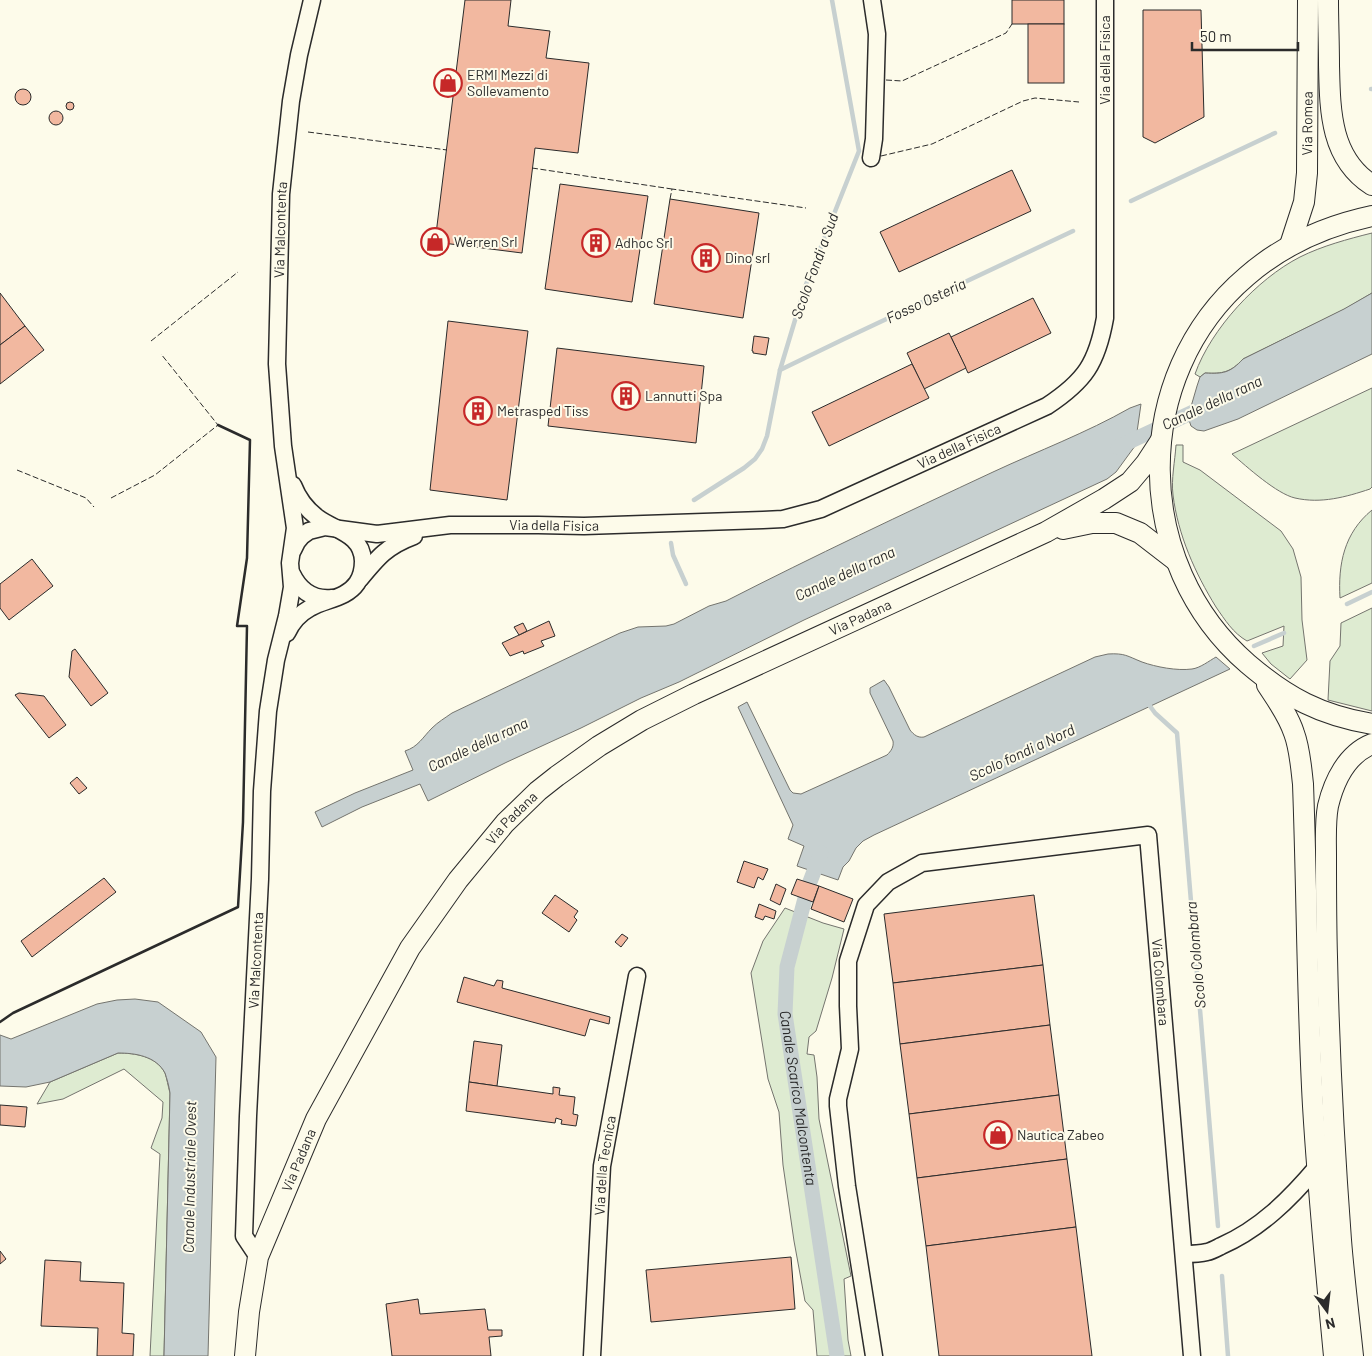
<svg xmlns="http://www.w3.org/2000/svg" width="1372" height="1356" font-family="Barlow,sans-serif">
<style>
.green{fill:#deebd1;stroke:#74746e}
.water{fill:#c7d0d0;stroke:#74746e}
.lines{fill:none;stroke-linecap:round;stroke-linejoin:round}
.stream{stroke:#c7d0d0;stroke-width:4.5}
.canal{stroke:#c7d0d0;stroke-width:15}
.building{fill:#f2b8a0;stroke:#2b2b2b}
.minor-casing{stroke:#2b2b2b;stroke-width:19}
.major-casing{stroke:#2b2b2b;stroke-width:22}
.minor{stroke:#fdfbea;stroke-width:16}
.major{stroke:#fdfbea;stroke-width:20}
.fence{stroke:#2b2b2b;stroke-width:1;stroke-dasharray:6 2.5;stroke-linecap:butt}
.wall{stroke:#2b2b2b;stroke-width:2.5}
.labels{text-anchor:middle;stroke-width:4;stroke-linejoin:round;paint-order:stroke}
.street-label{font-size:14px;fill:#2b2b2b;stroke:#fdfbea}
.poi-label{font-size:14px;fill:#2b2b2b;stroke:#fdfbea;text-anchor:start}
.water-label{font-size:15px;font-style:italic;fill:#2b2b2b;stroke:#fdfbea}
</style>
<rect width="100%" height="100%" fill="#fdfbea"/>
<g class="green">
<path d="M1372 233V293L1345 309 1243 359C1231 372 1223 374 1205 373L1200 377 1195 374C1211 329 1257 279 1300 257 1322 246 1348 239 1372 233Z"/>
<path d="M1372 388V487L1370 489C1346 497 1321 504 1295 498 1277 494 1247 467 1232 454Z"/>
<path d="M1176 445H1183V462L1200 470 1281 531 1293 549 1301 577 1302 620 1307 660 1290 679 1271 664 1262 653 1283 646 1284 626 1247 641C1233 633 1225 620 1216 607 1195 573 1178 535 1173 495 1171 479 1175 461 1176 445Z"/>
<path d="M1372 510V583L1340 598C1338 564 1344 533 1372 510Z"/>
<path d="M1372 608V711L1328 700 1330 661 1340 646 1341 623Z"/>
<path d="M785 908 823 923 844 929 832 978 816 1031 809 1037 807 1054 814 1055 817 1077 819 1119 851 1276 844 1279 848 1340 851 1356H817L813 1310 805 1301 794 1241 783 1165 779 1112 768 1079 751 973 763 941Z"/>
<path d="M118 1053C135 1053 156 1056 165 1073 167 1079 168 1086 170 1093L164 1356H150L160 1154 151 1148 162 1118 163 1102 124 1069 63 1099 37 1104 50 1082Z"/>
</g>
<g class="water">
<path d="M1372 293V354L1238 419 1204 431 1197 430 1191 426 1189 420 1190 410 1197 386 1200 377 1205 373C1223 374 1230 373 1243 359L1344 309Z"/>
<path d="M1141 404 1135 446 1116 472 1107 479 804 620 679 682 641 698 581 728 507 762 428 801 420 784 362 807 322 827 315 812 355 793 413 770 405 751C418 747 423 737 432 728 438 722 445 718 452 713L620 633 638 627 666 626 674 624 709 606 726 601C814 556 903 514 993 472 1038 451 1086 433 1130 408Z"/>
<path d="M1108 654C1125 653 1127 656 1142 662 1156 667 1177 671 1192 669 1200 668 1209 661 1216 657L1230 669 874 835 863 841 856 848 849 861 843 867 838 880 797 866 804 846 788 839 793 825 738 707 747 702 790 790 793 793 801 794 887 755C891 751 894 747 893 741L870 693V688L884 680 889 687 910 730C914 735 918 738 924 737L1095 657Z"/>
<path d="M135 999 158 1002 201 1032 216 1057 208 1356H164L170 1093C169 1086 167 1079 165 1073 156 1056 135 1053 118 1053L50 1082 26 1087 0 1086V1035L11 1039 97 1004 117 1000Z"/>
</g>
<g class="lines">
<g class="stream">
<path d="M1371 89H1372"/>
<path d="M1131 201 1275 133"/>
<path d="M780 370 844 339 1073 231"/>
<path d="M694 500 744 468 755 459 762 449 767 436 780 370 805 287 859 151 832 0"/>
<path d="M671 543 673 555 686 584"/>
<path d="M1347 604 1372 592"/>
<path d="M1254 646 1284 633"/>
<path d="M1147 702 1155 713 1177 733 1218 1226"/>
<path d="M1222 1276 1228 1356"/>
</g>
<g class="canal">
<path d="M1118 447 1208 405"/>
<path id="s1" d="M821 853 808 887 787 967 785 1014 837 1356"/>
</g>
</g>
<g class="building">
<path d="M465 0H511L508 26 550 31 546 58 589 63 578 153 535 148 522 253 435 242Z"/>
<rect x="1012" y="0" width="52" height="24"/>
<path d="M1143 10H1201L1204 117 1155 143 1143 137Z"/>
<rect x="1028" y="24" width="36" height="59"/>
<circle cx="23" cy="97" r="8"/>
<circle cx="70" cy="106" r="4"/>
<circle cx="56" cy="118" r="7"/>
<path d="M1012 170 1031 211 899 272 880 232Z"/>
<path d="M560 184 648 196 632 302 545 289Z"/>
<path d="M670 199 759 213 743 318 654 304Z"/>
<path d="M0 293 25 326 0 345Z"/>
<path d="M1033 298 1051 333 968 373 951 337Z"/>
<path d="M448 321 528 331 507 500 430 490Z"/>
<path d="M25 326 44 350 0 384V345Z"/>
<path d="M949 333 966 368 924 389 907 353Z"/>
<path d="M754 336 769 338 766 355 753 353V351H752Z"/>
<path d="M557 348 704 366 696 443 548 426Z"/>
<path d="M912 364 929 398 829 446 812 412Z"/>
<path d="M32 559 53 586 9 620 0 608V584Z"/>
<path d="M549 621 555 636 541 641 544 646 524 654 523 651 510 656 502 643Z"/>
<path d="M523 623 527 631 519 635 514 627Z"/>
<path d="M75 649 108 693 91 706 69 677 72 651Z"/>
<path d="M19 693 44 696 66 725 49 738 15 695Z"/>
<path d="M77 777 87 788 79 794 70 783Z"/>
<path d="M744 861 768 869 763 880 758 877 754 888 737 882Z"/>
<path d="M104 878 116 892 32 957 21 941Z"/>
<path d="M797 879 819 886 813 902 791 894Z"/>
<path d="M776 884 786 889 780 905 770 900Z"/>
<path d="M819 886 853 899 844 922 811 909Z"/>
<path d="M555 895 578 911 574 917 577 920 569 932 542 913Z"/>
<path d="M1034 895 1043 965 893 983 884 914Z"/>
<path d="M759 904 776 911 774 919 765 916 763 920 755 917Z"/>
<path d="M622 934 628 938 621 947 615 942Z"/>
<path d="M1043 965 1050 1025 900 1044 893 983Z"/>
<path d="M464 977 494 986 497 980 503 981 502 988 610 1017 609 1024 590 1019 585 1036 457 1002Z"/>
<path d="M1050 1025 1059 1095 909 1114 900 1044Z"/>
<path d="M474 1041 502 1045 497 1086 469 1082Z"/>
<path d="M469 1082 553 1094V1087L560 1088 559 1095 575 1097 573 1114 578 1115 576 1126 561 1124 562 1120 556 1118 555 1123 466 1111Z"/>
<path d="M1059 1095 1067 1159 917 1178 909 1114Z"/>
<path d="M0 1105 27 1107 25 1127 0 1125Z"/>
<path d="M1067 1159 1076 1227 926 1246 917 1178Z"/>
<path d="M1076 1227 1092 1356H939L926 1246Z"/>
<path d="M0 1251 6 1259 0 1264Z"/>
<path d="M791 1257 795 1309 651 1322 646 1270Z"/>
<path d="M45 1260 81 1262 80 1281 124 1283 122 1333 134 1334 133 1356H97L98 1328 41 1326Z"/>
<path d="M418 1299 420 1314 485 1309 488 1330H502V1336L489 1337 491 1356H392L386 1304Z"/>
</g>
<g class="lines">
<defs>
<g id="minor">
<path d="M871 158 874 139 877 34 872 0"/>
<path id="s2" d="M293 550 297 542 302 536 309 531 325 527 377 534 450 525H538L584 526 763 520 783 519 821 509 1047 406C1085 381 1097 363 1105 318V0"/>
<path d="M292 574C300 591 313 600 332 598"/>
<path d="M360 579C378 557 387 546 414 536"/>
<path d="M287 633C292 622 299 614 310 608 325 599 346 599 357 583 361 577 363 568 363 561 362 534 336 531 318 518 306 509 298 498 293 485"/>
<path d="M1184 1254C1191 1254 1199 1254 1207 1252 1212 1251 1217 1248 1221 1246 1260 1229 1290 1199 1317 1167"/>
<path id="s3" d="M258 1257 244 1236 248 1116 260 879 262 791 268 711 276 660 287 616 292 587 290 563 295 528 283 446 277 364 281 194 291 101 299 55 312 0"/>
<path id="s4" d="M592 1356 602 1166 637 976"/>
<path id="s5" d="M874 1356 847 1186 838 1106V1099L850 1049 848 1006V961L866 905 888 882 922 863 1148 835 1192 1356"/>
</g>
<g id="major">
<path d="M1328 0C1328 22 1329 43 1329 65 1330 110 1330 158 1372 185"/>
<path d="M1372 216C1325 226 1284 244 1247 276 1129 376 1132 564 1248 664 1288 698 1320 715 1372 724"/>
<path id="s6" d="M1290 245 1304 202 1307 173 1308 0"/>
<path d="M1063 529 1092 523H1116L1140 533 1175 560"/>
<path d="M1267 685C1277 700 1288 715 1294 733 1300 749 1301 767 1303 784 1307 891 1307 999 1313 1106 1318 1190 1326 1273 1334 1356"/>
<path id="s7" d="M245 1356 249 1312 258 1257 316 1119 410 948 458 880 505 823 538 791 557 776 599 746 642 720 694 694 1046 532 1104 499 1130 482 1146 463 1161 440"/>
<path d="M1353 1356C1349 1317 1344 1278 1341 1240 1334 1146 1329 1051 1327 957 1326 923 1326 889 1326 855 1326 839 1325 822 1328 806 1334 781 1347 754 1372 744"/>
</g>
</defs>
<use href="#minor" class="minor-casing"/>
<use href="#major" class="major-casing"/>
<use href="#minor" class="minor"/>
<use href="#major" class="major"/>
<g class="fence">
<path d="M886 80 902 81 1006 33 1012 24"/>
<path d="M308 132 447 150"/>
<path d="M881 156 932 144 1023 101 1035 98 1079 102"/>
<path d="M532 168 672 189"/>
<path d="M670 199 672 189 806 208"/>
<path d="M151 341 238 272"/>
<path d="M17 470 86 498 94 507"/>
<path d="M111 498 155 475 218 425 161 354"/>
</g>
<path class="wall" d="M0 1022 13 1013 238 907 243 822 247 626H237L247 558 250 440 218 425"/>
</g>
<defs>
<symbol id="shop-ring" viewBox="-11 -11 22 22"><circle r="9.5" fill="#fdfbea" stroke="#c62828" stroke-width="1.5"/><path d="M-5-2.5h2.3a2.7 3.5 0 0 1 5.4 0H5L5.5 6h-11ZM-1.5-2.5h3a1.5 2.3 0 0 0-3 0Z" fill="#c62828"/></symbol>
<symbol id="building-ring" viewBox="-11 -11 22 22"><circle r="9.5" fill="#fdfbea" stroke="#c62828" stroke-width="1.5"/><path d="M-4-6H4V6H1V3H-1V6H-4ZM-2.5-4.3h1.7v1.8h-1.7ZM.8-4.3h1.7v1.8H.8ZM-2.5-1h1.7V.8h-1.7ZM.8-1h1.7V.8H.8Z" fill="#c62828"/></symbol>
</defs>
<g fill-rule="evenodd">
<use href="#shop-ring" x="432" y="67" width="32" height="32"/>
<use href="#shop-ring" x="419" y="226" width="32" height="32"/>
<use href="#building-ring" x="580" y="227" width="32" height="32"/>
<use href="#building-ring" x="690" y="242" width="32" height="32"/>
<use href="#building-ring" x="610" y="380" width="32" height="32"/>
<use href="#building-ring" x="462" y="395" width="32" height="32"/>
<use href="#shop-ring" x="982" y="1119" width="32" height="32"/>
</g>
<g class="labels">
<g class="street-label">
<text transform="translate(1105 60) rotate(-90)" y="5">Via della Fisica</text>
<text dy="5" stroke="none"><textPath href="#s6" startOffset="124">Via Romea</textPath></text>
<text dy="5" stroke="none"><textPath href="#s3" startOffset="1036">Via Malcontenta</textPath></text>
<text dy="5" stroke="none"><textPath href="#s2" startOffset="692">Via della Fisica</textPath></text>
<text dy="5" stroke="none"><textPath href="#s2" startOffset="272">Via della Fisica</textPath></text>
<text dy="5" stroke="none"><textPath href="#s7" startOffset="1015">Via Padana</textPath></text>
<text dy="5" stroke="none"><textPath href="#s7" startOffset="610">Via Padana</textPath></text>
<text dy="5" stroke="none"><textPath href="#s3" startOffset="301">Via Malcontenta</textPath></text>
<text dy="5" stroke="none"><textPath href="#s5" startOffset="904">Via Colombara</textPath></text>
<text dy="5" stroke="none"><textPath href="#s7" startOffset="205">Via Padana</textPath></text>
<text dy="5" stroke="none"><textPath href="#s4" startOffset="191">Via della Tecnica</textPath></text>
</g>
<g class="poi-label">
<text x="467" y="80">ERMI Mezzi di<tspan x="467" dy="16">Sollevamento</tspan></text>
<text x="454" y="247">Werren Srl</text>
<text x="615" y="248">Adhoc Srl</text>
<text x="725" y="263">Dino srl</text>
<text x="645" y="401">Lannutti Spa</text>
<text x="497" y="416">Metrasped Tiss</text>
<text x="1017" y="1140">Nautica Zabeo</text>
</g>
<g class="water-label">
<text transform="translate(815 266) rotate(-70)" y="5">Scolo Fondi a Sud</text>
<text transform="translate(926 301) rotate(-25)" y="5">Fosso Osteria</text>
<text transform="translate(1212 403) rotate(-25)" y="5">Canale della rana</text>
<text transform="translate(845 574) rotate(-25)" y="5">Canale della rana</text>
<text transform="translate(478 745) rotate(-25)" y="5">Canale della rana</text>
<text transform="translate(1022 753) rotate(-25)" y="5">Scolo fondi a Nord</text>
<text transform="translate(1196 955) rotate(-95)" y="5">Scolo Colombara</text>
<text dy="5" stroke="none"><textPath href="#s1" startOffset="251">Canale Scarico Malcontenta</textPath></text>
<text transform="translate(190 1177) rotate(-89)" y="5">Canale Industriale Ovest</text>
</g>
</g>
<g transform="translate(1327 1311) rotate(165)" stroke="#fdfbea" stroke-width="4" paint-order="stroke">
<path d="M0-4L9 19L0 12L-9 19Z" fill="#2b2b2b"/>
<text y="-8" font-size="14" font-weight="bold" text-anchor="middle" fill="#2b2b2b">N</text>
</g>
<path d="M1192 42v8h106v-8" fill="none" stroke="#2b2b2b" stroke-width="2.5"/>
<text x="1200" y="42" font-size="15" fill="#2b2b2b" stroke="#fdfbea" stroke-width="4" paint-order="stroke">50 m</text>
</svg>
